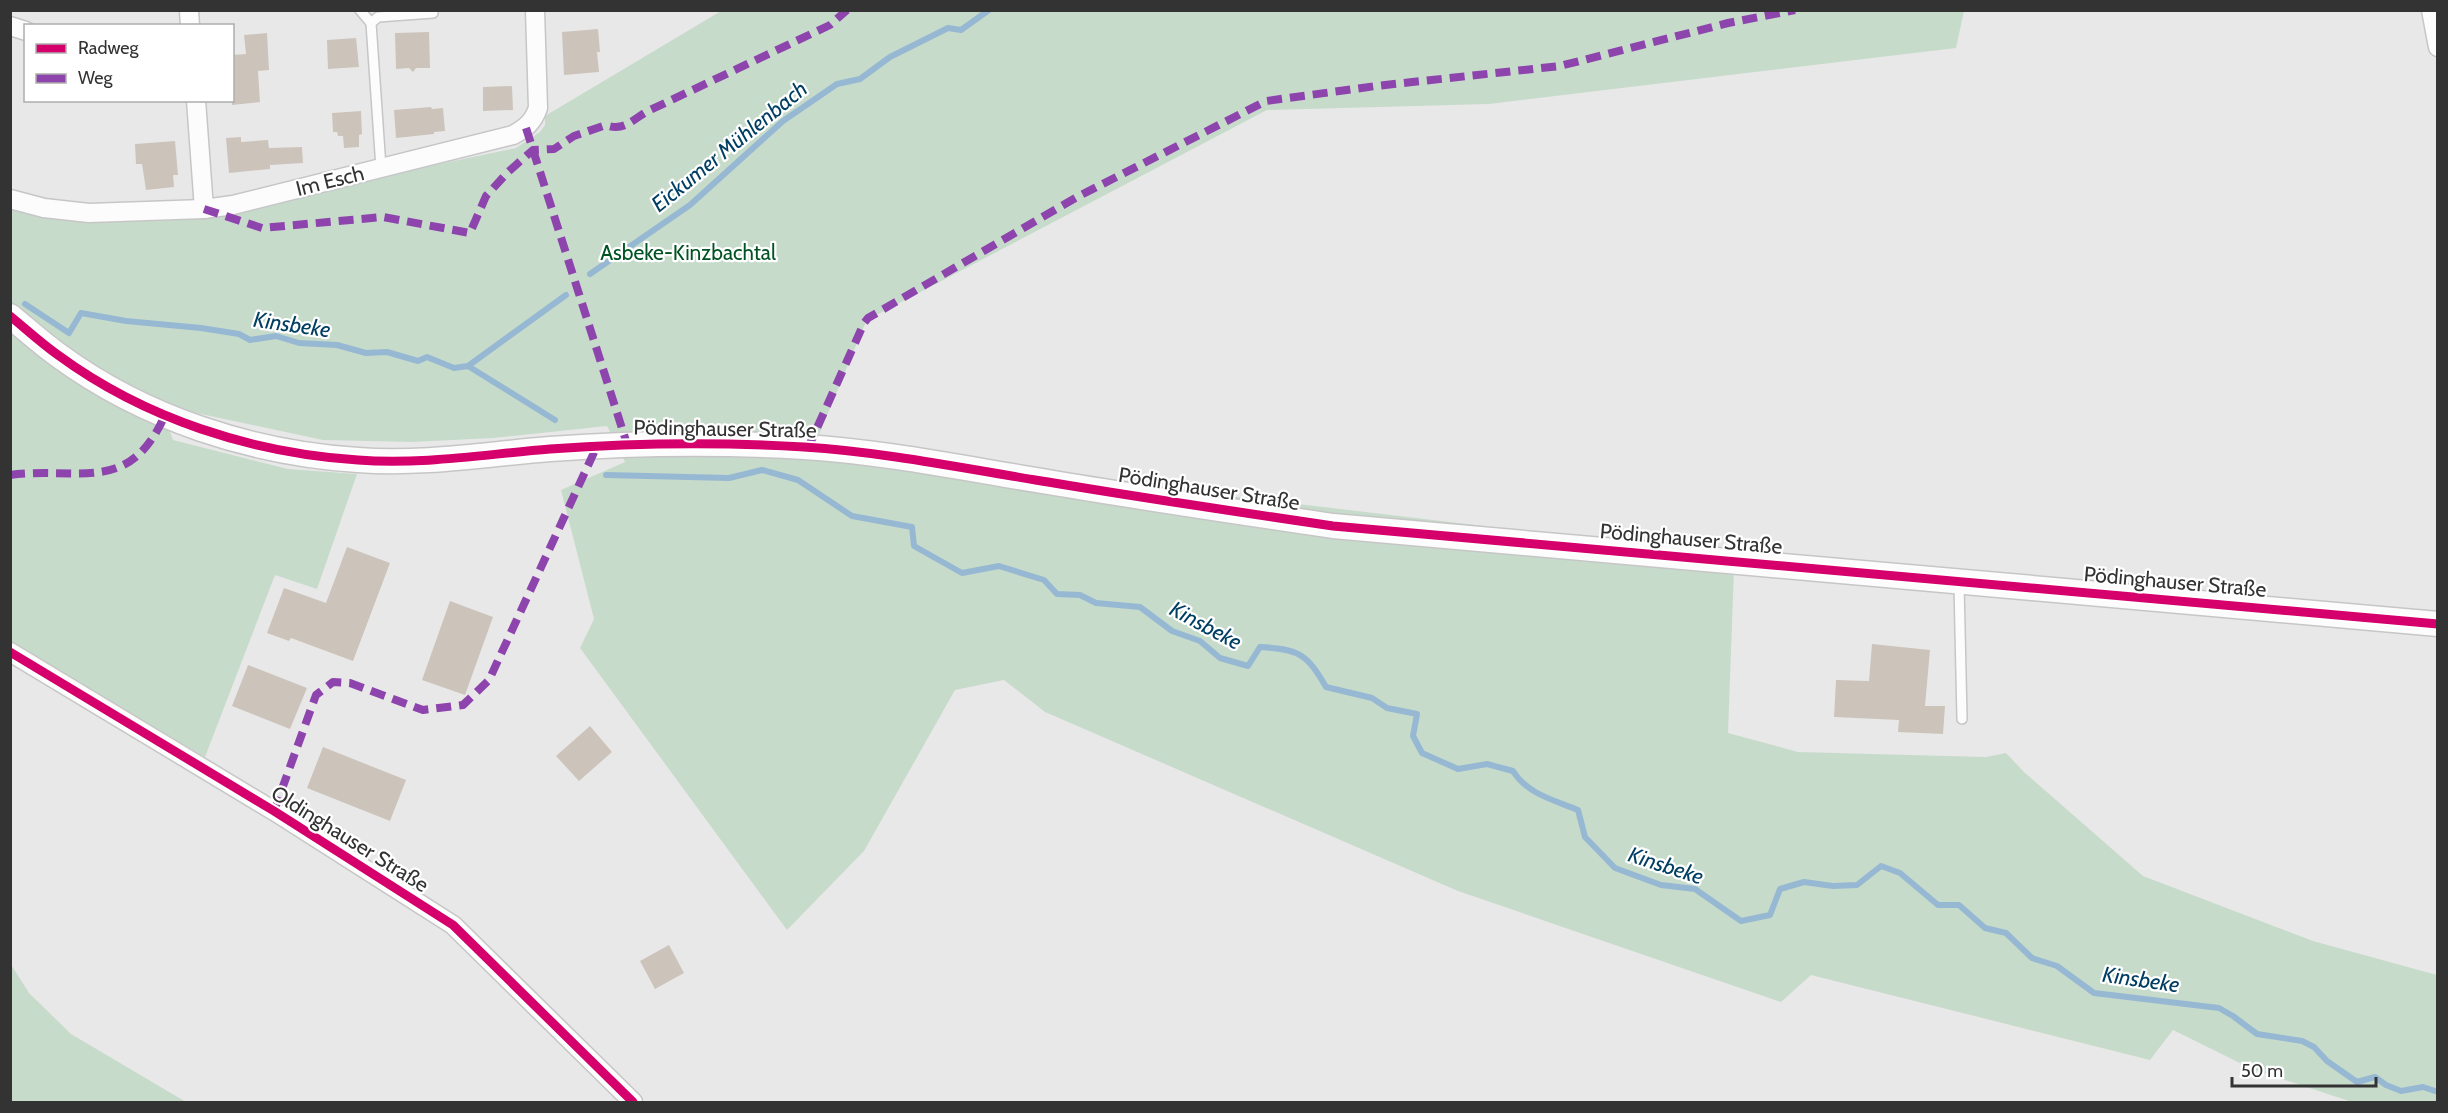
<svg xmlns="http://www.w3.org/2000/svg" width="2448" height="1113" font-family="Cabin,sans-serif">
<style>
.green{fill:#c7dbcb}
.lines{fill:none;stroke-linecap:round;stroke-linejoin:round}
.stream{stroke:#96b8d3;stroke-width:6}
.building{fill:#ccc4bb}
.lane-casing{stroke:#c7c6c7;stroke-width:12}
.street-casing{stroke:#c7c6c7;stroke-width:21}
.secondary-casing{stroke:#c7c6c7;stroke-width:27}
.lane{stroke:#fcfcfc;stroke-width:9}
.street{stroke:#fcfcfc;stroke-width:18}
.secondary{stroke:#fcfcfc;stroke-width:24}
.quiet{stroke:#8e44ad;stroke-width:8;stroke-dasharray:15 8;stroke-linecap:butt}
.cycleway-casing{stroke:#fff;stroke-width:13}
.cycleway{stroke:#d6006c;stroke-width:9}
.labels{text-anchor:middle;stroke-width:4.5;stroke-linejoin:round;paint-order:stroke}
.street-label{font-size:21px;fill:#343334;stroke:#fff}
.park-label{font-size:21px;fill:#005322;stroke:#fff}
.water-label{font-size:22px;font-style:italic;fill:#003e63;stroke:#fff}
</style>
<rect width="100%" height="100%" fill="#e9e8e9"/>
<g class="green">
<path d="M721 11H1964L1956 48 1489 104 1267 110 869 319 865 324 818 437 891 444 1162 488 1671 548 1734 570 1728 733 1798 752 1986 757 2006 753 2025 773 2143 876 2313 941 2437 975V1102H2352L2252 1069 2173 1030 2150 1060 1811 975 1781 1002 1458 891 1045 712 1004 680 955 690 864 851 787 930 580 648 594 619 561 490 625 462 607 426 493 438 412 442 323 440 173 408 165 418 173 440 288 469 357 474 317 589 275 575 205 757 54 669 11 650 10 205 87 221 391 174 516 148 540 132 545 125V116Z"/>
<path d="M10 963 29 993 71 1034 186 1102H11Z"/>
</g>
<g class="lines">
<g class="stream">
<path d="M590 274 690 205 783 121 837 84 860 79 890 57 948 28 961 30 989 10"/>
<path d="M25 304 69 333 81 313 126 321 201 328 239 334 250 340 276 336 299 343 337 345 366 353 387 352 418 361 427 357 454 368 468 366 555 420"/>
<path d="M468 366 566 295"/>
<path d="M606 475 729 478 762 470 798 480 852 516 912 527 914 546 962 573 999 566 1044 580 1057 594 1080 595 1096 603 1140 607 1172 631 1200 641 1220 658 1248 666 1260 647C1299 649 1307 654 1326 687L1372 698 1387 708 1417 714 1413 736 1422 753 1458 769 1487 764 1513 771C1527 794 1554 800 1578 810L1585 837 1615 868 1661 885 1695 889 1741 921 1770 915 1780 889 1804 882 1833 886 1857 885 1881 866 1900 873 1938 905H1959L1985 928 2006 933 2032 958 2057 966 2094 993 2219 1008 2233 1016 2257 1034 2302 1041 2314 1047 2327 1061 2357 1082 2375 1077 2386 1085 2401 1091 2423 1087 2438 1092"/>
</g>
</g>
<g class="building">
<path d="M598 29 600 52H597L599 72 564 75 562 32Z"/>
<path d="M429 32 430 68H416L413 72 409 68 396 69 395 33Z"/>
<path d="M267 33 269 70 258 71 260 102 232 105V55L246 54 244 35Z"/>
<path d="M356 38 359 67 328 69 327 40Z"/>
<path d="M512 86 513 110 483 111V87Z"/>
<path d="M431 107 432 109 443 108 445 131 434 132V134L396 138 394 110Z"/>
<path d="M361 111 362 134 359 135V147L344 148 343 136H338L337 132H333L332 113Z"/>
<path d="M241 137V142L268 140 269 148 302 147 303 163 270 165V169L229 173 226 138Z"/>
<path d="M175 141 178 175H173L174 187 146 190 142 164H136L135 144Z"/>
<path d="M347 547 390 563 353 661 291 638 289 641 267 633 284 588 326 603Z"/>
<path d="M450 601 493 617 465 695 422 680Z"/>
<path d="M1872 644 1930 650 1925 706H1945L1943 734 1898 732 1899 720 1834 717 1836 680 1869 681Z"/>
<path d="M248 665 307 688 290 729 232 706Z"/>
<path d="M590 726 612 752 579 781 556 756Z"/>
<path d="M323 747 406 780 390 821 307 788Z"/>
<path d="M669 945 684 973 655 989 640 961Z"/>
</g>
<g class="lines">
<defs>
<g id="lane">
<path d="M360 10 371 23"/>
<path d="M381 168 371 23 378 17 433 13"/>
<path d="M1959 584 1962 719"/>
</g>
<g id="street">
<path d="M189 10 190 26"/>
<path d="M2431 10 2438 47"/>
<path d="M10 26 26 31"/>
<path d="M196 100 204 209"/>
<path d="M10 199 44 208 89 213 204 209 233 205 513 135C526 128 533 122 538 108L535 10"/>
<path d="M10 652 274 811 453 925 633 1102"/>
</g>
<path id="secondary" d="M10 316C26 329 41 343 58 355 145 419 252 453 358 460 422 465 487 454 550 449 634 443 719 442 804 447 885 452 967 469 1048 482 1143 498 1238 512 1333 526L2438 624"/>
</defs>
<use href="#lane" class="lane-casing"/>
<use href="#street" class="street-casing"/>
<use href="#secondary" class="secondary-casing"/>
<use href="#lane" class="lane"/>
<use href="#street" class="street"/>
<use href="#secondary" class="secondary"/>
<g class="quiet">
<path d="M526 128 627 444"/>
<path d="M204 209 262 228 383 217 470 233 486 196 508 172 533 150 554 149 574 136 606 125C624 132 633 119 648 111L830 25 847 10"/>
<path d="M808 448 864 323 868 318 1077 197 1266 101 1376 86 1560 66 1728 23 1795 10"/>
<path d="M10 475C80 466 129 496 165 415"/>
<path d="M274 811 316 695 333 682 350 683 423 710 463 705 489 680 597 446"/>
</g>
<defs>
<g id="cycleway">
<path d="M10 316C26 329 41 343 58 355 145 419 252 453 358 460 422 465 487 454 550 449 634 443 719 442 804 447 885 452 967 469 1048 482 1143 498 1238 512 1333 526L2438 624"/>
<path d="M10 652 274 811 453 925 633 1102"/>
</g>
</defs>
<use href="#cycleway" class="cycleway-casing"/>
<use href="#cycleway" class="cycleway"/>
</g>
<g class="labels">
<g class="street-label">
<text transform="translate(330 181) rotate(-14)" y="7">Im Esch</text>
<text transform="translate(725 429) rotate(1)" y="7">Pödinghauser Straße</text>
<text transform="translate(1209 489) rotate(9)" y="7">Pödinghauser Straße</text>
<text transform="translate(1691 539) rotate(5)" y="7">Pödinghauser Straße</text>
<text transform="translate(2175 582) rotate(5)" y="7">Pödinghauser Straße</text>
<text transform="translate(350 839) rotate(32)" y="7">Oldinghauser Straße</text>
</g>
<g class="park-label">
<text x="688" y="260">Asbeke-Kinzbachtal</text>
</g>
<g class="water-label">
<text transform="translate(729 146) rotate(-39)" y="8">Eickumer Mühlenbach</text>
<text transform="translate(292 324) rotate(8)" y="8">Kinsbeke</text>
<text transform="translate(1206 625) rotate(28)" y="8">Kinsbeke</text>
<text transform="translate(1666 865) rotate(18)" y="8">Kinsbeke</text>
<text transform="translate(2141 979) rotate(8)" y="8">Kinsbeke</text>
</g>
</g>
<rect width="2448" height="1113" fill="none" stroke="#343334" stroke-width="24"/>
<rect x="24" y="24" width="210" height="78" fill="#ffffff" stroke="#aeadae" stroke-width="1.5"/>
<rect x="36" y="44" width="30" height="9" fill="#d6006c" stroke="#aeadae" stroke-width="1.5"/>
<text x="78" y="54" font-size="18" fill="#343334">Radweg</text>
<rect x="36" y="74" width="30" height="9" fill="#8e44ad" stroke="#aeadae" stroke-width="1.5"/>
<text x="78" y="84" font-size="18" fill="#343334">Weg</text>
<path d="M2232 1077v9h144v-9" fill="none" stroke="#343334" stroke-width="3"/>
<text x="2241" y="1077" font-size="18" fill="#343334" stroke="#ffffff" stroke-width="4.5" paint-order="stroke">50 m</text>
</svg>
